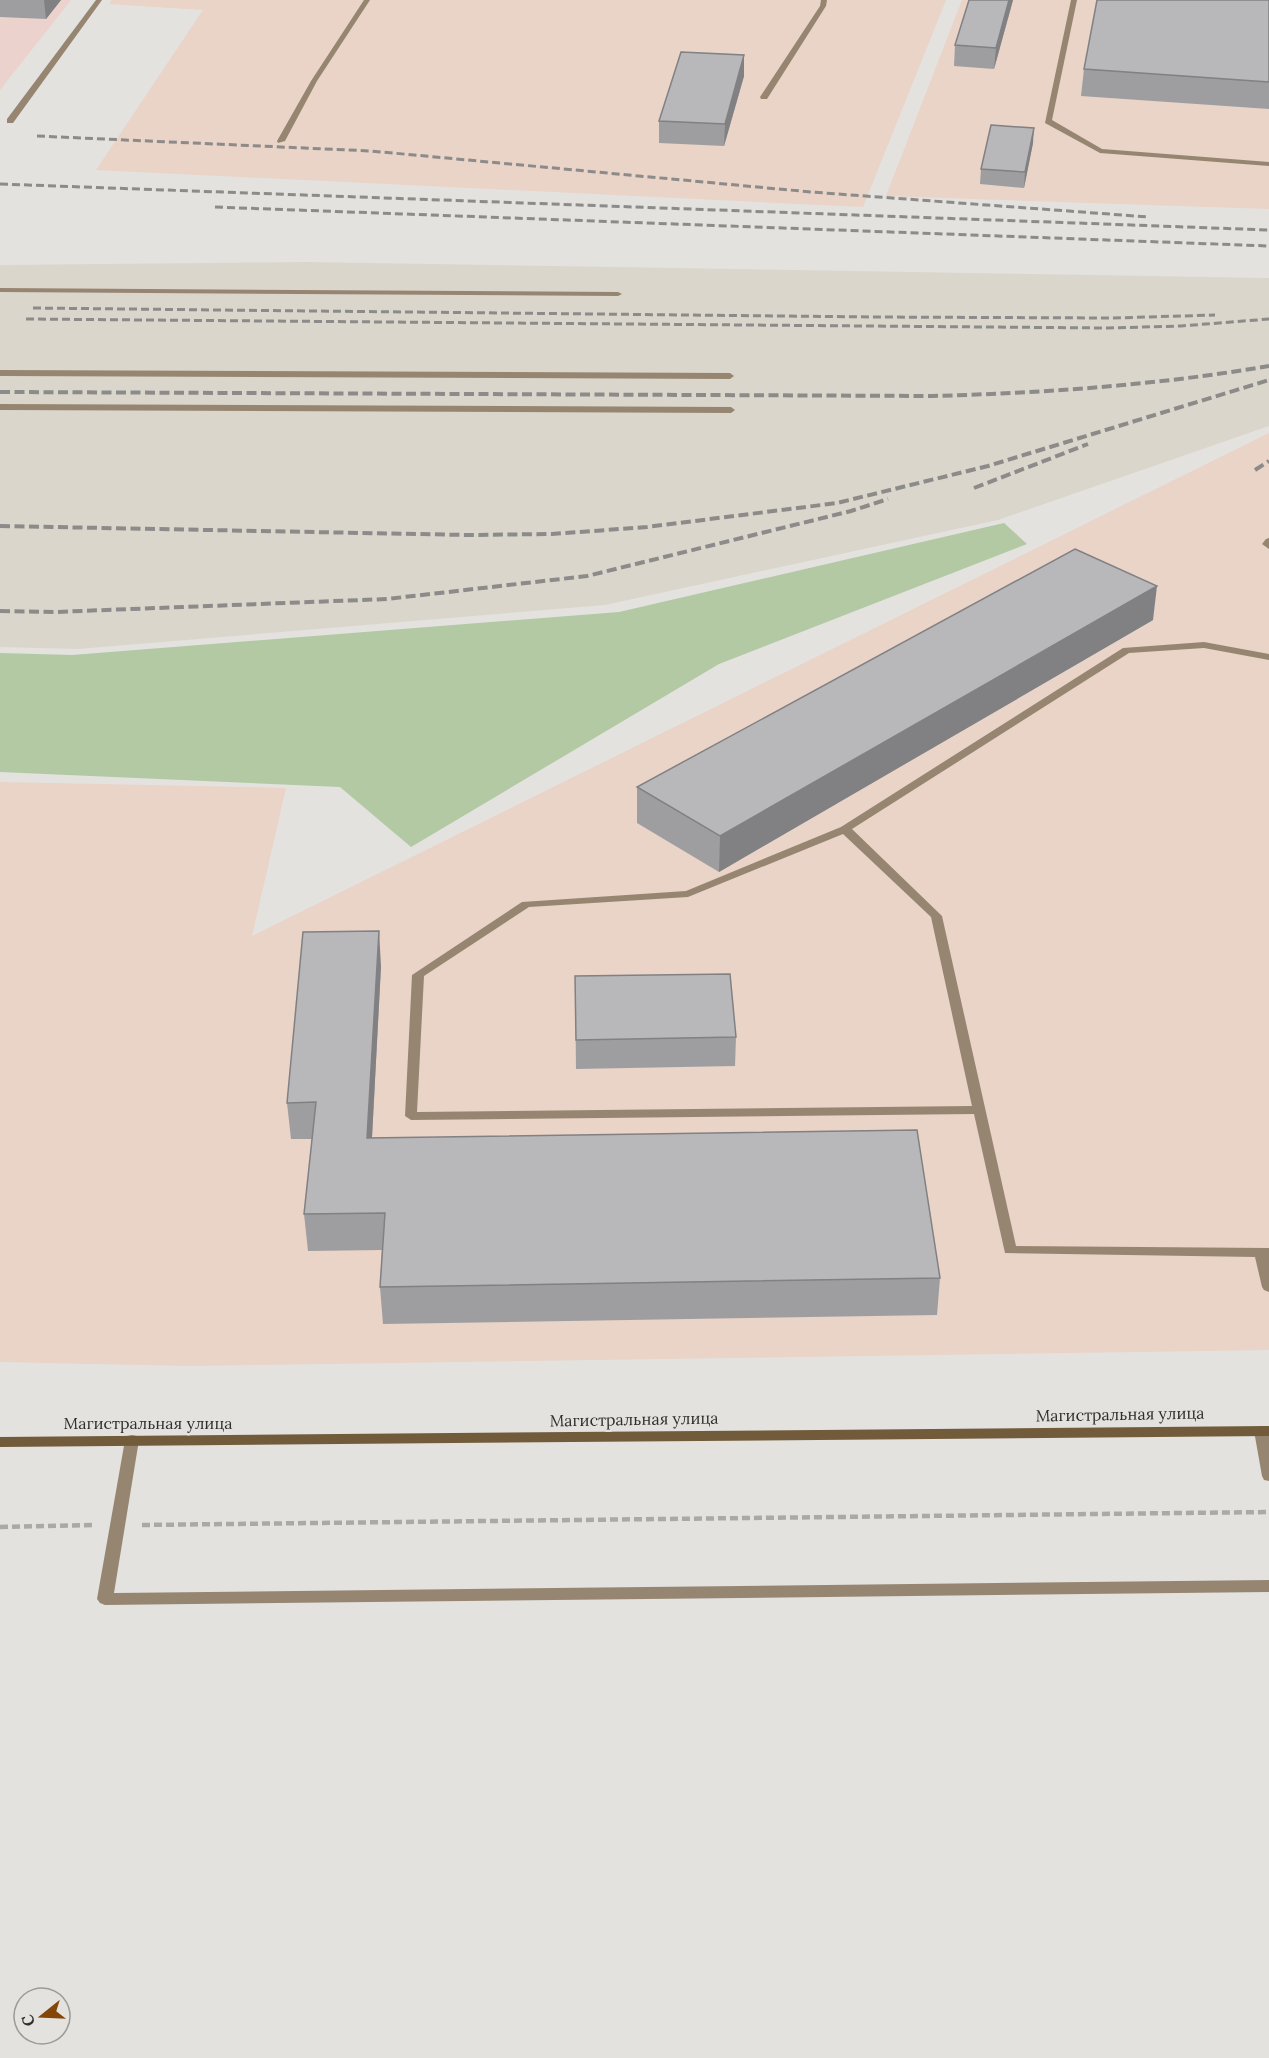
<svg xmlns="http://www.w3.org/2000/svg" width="1269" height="2058" font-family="Lora,serif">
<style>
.commercial{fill:#ecd2cd}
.industrial{fill:#ead3c7}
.built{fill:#dbd6cc}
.green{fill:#b2c9a4}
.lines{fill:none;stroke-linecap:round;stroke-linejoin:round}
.path{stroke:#aaa9a7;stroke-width:4.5;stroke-dasharray:8 4;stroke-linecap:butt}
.lane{fill:#968671;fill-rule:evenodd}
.street{fill:#968671;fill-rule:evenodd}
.secondary{fill:#715b3b;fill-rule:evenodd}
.rail-far1{stroke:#8c8b89;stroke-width:3;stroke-dasharray:8 4;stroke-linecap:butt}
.rail{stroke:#8c8b89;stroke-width:4;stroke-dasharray:10 4.5;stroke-linecap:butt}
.wall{fill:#9e9ea1}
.shaded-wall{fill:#818183}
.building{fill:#b8b8bb;stroke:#818183;stroke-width:1.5}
.labels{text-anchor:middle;stroke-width:5;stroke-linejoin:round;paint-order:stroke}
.street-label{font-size:16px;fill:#302f2e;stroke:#e3e2df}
</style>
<rect width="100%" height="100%" fill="#e3e2df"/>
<path class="commercial" d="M0 0H71L0 90Z"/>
<g class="industrial">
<path d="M112 0H946L863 207 96 170 203 10 109 4Z"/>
<path d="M962 0H1269V209L886 196Z"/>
<path d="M1269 433V1350L190 1366 0 1362V782L286 788 252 936Z"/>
</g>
<path class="built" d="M308 262 1269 278V426L998 520 605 605 78 649 0 647V265Z"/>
<path class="green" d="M1004 523 1027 544 719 664 411 847 340 787 0 772V653L72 655 619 612Z"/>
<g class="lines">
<g class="path">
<path d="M142 1525 1269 1512"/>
<path d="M0 1527 92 1525"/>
</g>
<g class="lane">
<path d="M96 0H102L13 123H7V119Z"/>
<path d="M364 0H370L317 81 285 141 278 143 277 141 311 81Z"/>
<path d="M821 0H827L826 6 767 99H761L760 97 820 6Z"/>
<path d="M1071 0H1077L1052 120 1102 149 1269 162V166L1100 153 1045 123Z"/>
<path d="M0 288 618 292 622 294 618 296 0 292Z"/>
<path d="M0 370 730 373 734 376 730 379 0 376Z"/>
<path d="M0 404 731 407 735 410 731 413 0 410Z"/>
<path d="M1269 538V549L1262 544 1266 539Z"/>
<path d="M1204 642 1269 654V660L1204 648 1129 653 852 829 942 916 1016 1246 1269 1248V1292L1264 1290 1262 1287 1255 1257 1005 1253 974 1114 411 1120 405 1116 412 975 522 902 686 891 841 827 1123 648ZM843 834 931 917 972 1106 417 1112 424 976 529 907 688 897Z"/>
<path d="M132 1435 137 1436 139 1440 114 1593 1269 1580V1592L105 1605 100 1603 97 1599 125 1440 127 1436Z"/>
</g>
<path class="street" d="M1261 1426 1266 1427 1269 1436V1481L1264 1480 1262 1476 1254 1431 1256 1427Z"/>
<path class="secondary" d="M1269 1426V1436L0 1447V1437Z"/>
<g class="rail-far1">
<path d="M37 136 371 151 811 192 1149 217"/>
<path d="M0 184 1269 230"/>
<path d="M215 207 1269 246"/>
<path d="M33 308 875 317 1113 318 1215 315"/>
<path d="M26 319 1107 328 1181 326 1269 319"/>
</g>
<g class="rail">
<path d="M0 392 932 396C1046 393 1157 385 1269 366"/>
<path d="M1255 470 1269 461"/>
<path d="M974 488 1088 444"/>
<path d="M0 526 468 535 552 534 647 527 837 503 988 466 1269 380"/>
<path d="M0 611 55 612 387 599 587 576 851 511 888 499"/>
</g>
</g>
<g class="wall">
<path d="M0 0H61L46 19 0 17Z"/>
<path d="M1013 0 994 69 954 66 955 45Z"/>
<path d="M1269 0V109L1081 96 1084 69Z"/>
<path d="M744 55V76L724 146 659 143V121Z"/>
<path d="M1033 143 1024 188 980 184 981 169Z"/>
<path d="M1153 620 719 872 637 823V787Z"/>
<path d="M381 966 372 1138 940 1278 937 1315 383 1324 380 1287 382 1250 308 1251 304 1214 312 1139H291L287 1103Z"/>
<path d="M575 976 736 1037 735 1066 576 1069Z"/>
</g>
<g class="shaded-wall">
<path d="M44 0H61L46 19Z"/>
<path d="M1009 0H1013L994 69 996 48Z"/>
<path d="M744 55V76L724 146 725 124Z"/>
<path d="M1034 128 1033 143 1024 188 1025 172Z"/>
<path d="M1157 586 1153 620 719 872 720 836Z"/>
<path d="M379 931 381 966 370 1174 367 1138Z"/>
</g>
<g class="building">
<path d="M969 0H1009L996 48 955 45Z"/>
<path d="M1097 0H1269V82L1084 69Z"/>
<path d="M681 52 744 55 725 124 659 121Z"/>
<path d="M991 125 1034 128 1025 172 981 169Z"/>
<path d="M1075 549 1157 586 720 836 637 787Z"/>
<path d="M379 931 367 1138 917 1130 940 1278 380 1287 385 1213 304 1214 316 1102 287 1103 303 932Z"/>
<path d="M730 974 736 1037 576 1040 575 976Z"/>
</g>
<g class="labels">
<g class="street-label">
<text transform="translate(1120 1414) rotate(-1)" y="6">Магистральная улица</text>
<text transform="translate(634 1419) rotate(-1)" y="6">Магистральная улица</text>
<text x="148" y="1429">Магистральная улица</text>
</g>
</g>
<g transform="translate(42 2016) rotate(252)"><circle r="28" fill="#e3e2df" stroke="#9b9a98" stroke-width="1.5"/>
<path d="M0-4.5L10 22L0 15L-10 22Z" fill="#844508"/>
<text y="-9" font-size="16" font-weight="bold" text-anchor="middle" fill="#302f2e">С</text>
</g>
</svg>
